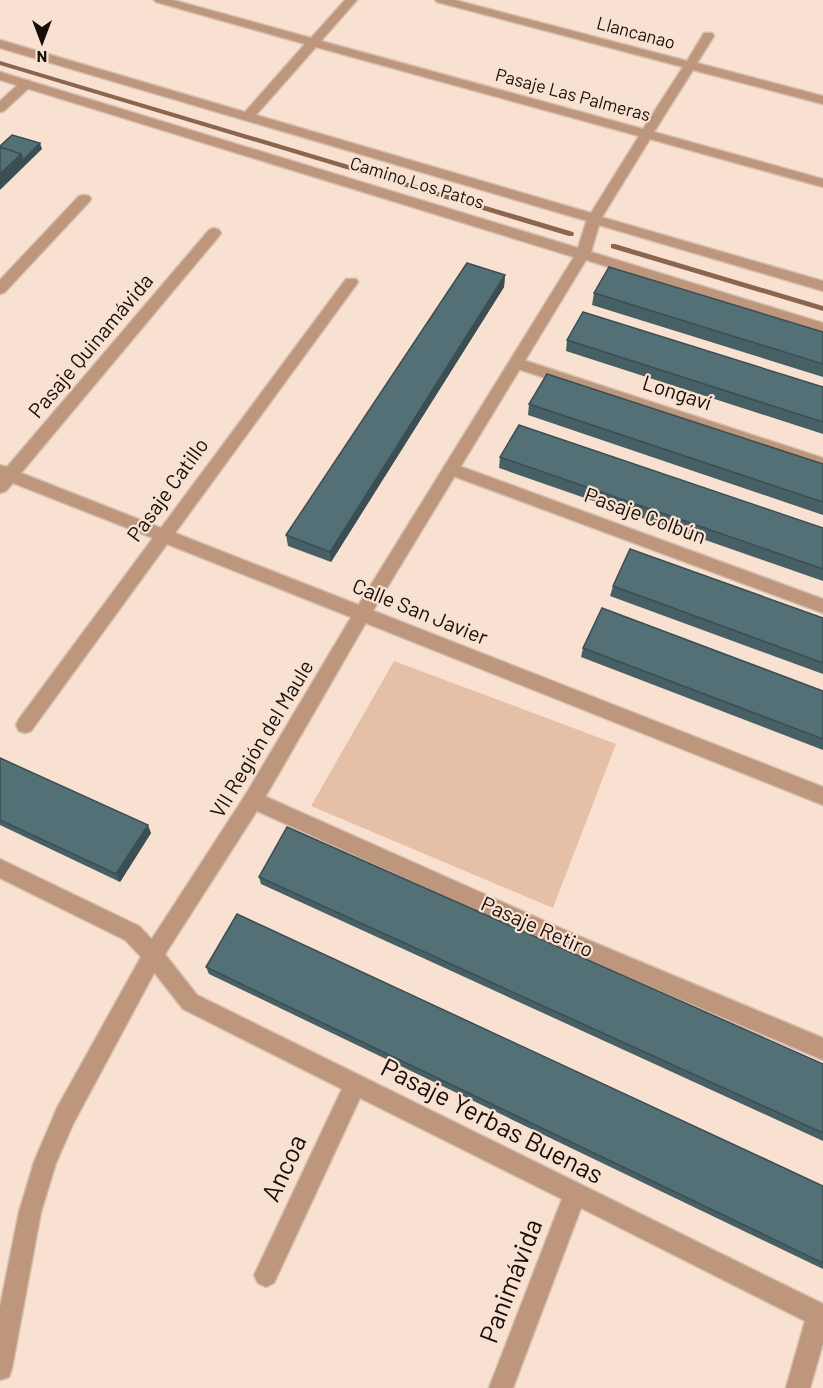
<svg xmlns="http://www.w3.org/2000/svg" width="823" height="1388" font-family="Barlow,sans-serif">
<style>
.green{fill:#e6bfa7}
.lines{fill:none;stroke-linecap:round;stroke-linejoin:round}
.stream{fill:#8a664f;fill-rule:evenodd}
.minor-casing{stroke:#d5bfb1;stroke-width:3}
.tertiary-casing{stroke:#d5bfb1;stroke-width:3}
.minor{fill:#bd967c;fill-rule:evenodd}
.tertiary{fill:#bd967c;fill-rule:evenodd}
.wall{fill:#476065}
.shaded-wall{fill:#3a4e53}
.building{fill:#537076;stroke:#3a4e53;stroke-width:1.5}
.labels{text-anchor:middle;stroke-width:4.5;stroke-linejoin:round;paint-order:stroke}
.far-street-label{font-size:18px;fill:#160e09;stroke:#f9e1d1}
.street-label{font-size:21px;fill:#160e09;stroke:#f9e1d1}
.near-street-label{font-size:26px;fill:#160e09;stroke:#f9e1d1}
</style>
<rect width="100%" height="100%" fill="#f9e1d1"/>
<path class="green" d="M394 661 616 744 553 908 311 806Z"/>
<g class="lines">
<g class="stream">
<path d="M0 61 573 232 574 234 573 236H569L0 65Z"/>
<path d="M611 244H615L823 306V311L611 248Z"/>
</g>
<defs>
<g id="minor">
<path d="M154 0H173L311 38 345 0H357L321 41 643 129 683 67 437 2 435 0H455L687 61 704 33H712L714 36 697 63 823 96V104L693 70 654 132 823 179V187L650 139 599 222 594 223 0 48V40L245 112 305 44 156 2ZM316 47 639 136 591 213 256 115Z"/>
<path d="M26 80 30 81 32 84 30 87 4 111 0 112V101L22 81Z"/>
<path d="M84 195 89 196 91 199 89 202 5 292 0 294V280L79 196Z"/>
<path d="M214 228 219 230 221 233 219 236 21 473 161 528 346 279H356L358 282 356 285 175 533 823 787V805L167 544 31 731 25 733 19 731 16 725 19 719 153 538 13 483 6 491 0 493V465L7 467 209 230Z"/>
<path d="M517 358 823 458V470L512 367 510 363Z"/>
<path d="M451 463 823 599V613L445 473 443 469 445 465Z"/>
<path d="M253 791 576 935 823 1038V1060L562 949 246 806 244 800 246 794Z"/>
<path d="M0 859 139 926 160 948 197 995 823 1304V1343L810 1388H786L805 1321 581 1208 513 1388H489L562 1199 360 1098 274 1283 266 1287 258 1283 254 1275 258 1267 342 1089 183 1009 146 962 125 940 0 878Z"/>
</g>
<path id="tertiary" d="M0 72 578 248 587 219 594 215 823 281V291L599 225 591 252 823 323V333L586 260 368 619 260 806 160 962 73 1124 56 1163 41 1212 12 1368 9 1377 0 1380V1307L19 1212 34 1162 57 1108 146 948 246 794 356 609 574 257 0 80Z"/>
</defs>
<use href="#minor" class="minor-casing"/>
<use href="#tertiary" class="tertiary-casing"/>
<use href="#minor" class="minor"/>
<use href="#tertiary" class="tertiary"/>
</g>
<g class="wall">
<path d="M505 275 504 287 331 562 288 546 286 535Z"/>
<path d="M594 293 823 332V377L592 305Z"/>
<path d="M567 340 823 387V434L566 351Z"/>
<path d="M529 404 823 464V515L528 415Z"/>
<path d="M500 457 823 528V581L499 468Z"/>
<path d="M613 586 823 618V674L610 596Z"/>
<path d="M583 648 823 691V750L581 657Z"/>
<path d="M0 758 151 833 120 882 0 825Z"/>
<path d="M259 877 823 1064V1141L261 884Z"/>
<path d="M206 967 823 1186V1269L209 974Z"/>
</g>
<g class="shaded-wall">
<path d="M40 143 42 149 0 190V174L21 154Z"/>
<path d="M505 275 504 287 331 562 330 552Z"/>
<path d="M148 825 151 833 120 882 116 874Z"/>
</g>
<g class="building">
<path d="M12 135 40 143 23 160 21 154 0 147V146Z"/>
<path d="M0 147 21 154 0 174Z"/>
<path d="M467 263 505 275 330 552 286 535Z"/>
<path d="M609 267 823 332V364L594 293Z"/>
<path d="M583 312 823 387V422L567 340Z"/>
<path d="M547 374 823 464V502L529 404Z"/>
<path d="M519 425 823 528V569L500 457Z"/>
<path d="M630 549 823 618V663L613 586Z"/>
<path d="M602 608 823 691V739L583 648Z"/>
<path d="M0 758 148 825 116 874 0 820Z"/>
<path d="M287 827 823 1064V1133L259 877Z"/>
<path d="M237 914 823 1186V1263L206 967Z"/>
</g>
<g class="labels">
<g class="far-street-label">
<text transform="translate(636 33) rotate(15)" y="6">Llancanao</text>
<text transform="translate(573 95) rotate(15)" y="6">Pasaje Las Palmeras</text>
<text transform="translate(417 183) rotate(17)" y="6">Camino Los Patos</text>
</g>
<g class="street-label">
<text transform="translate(91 346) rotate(-50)" y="7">Pasaje Quinamávida</text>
<text transform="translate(677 393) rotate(18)" y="7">Longaví</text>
<text transform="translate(168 490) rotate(-54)" y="7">Pasaje Catillo</text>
<text transform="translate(645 516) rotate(20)" y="7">Pasaje Colbún</text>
<text transform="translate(420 612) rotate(22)" y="7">Calle San Javier</text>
<text transform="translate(262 739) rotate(-59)" y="7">VII Región del Maule</text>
<text transform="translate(537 927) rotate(24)" y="7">Pasaje Retiro</text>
</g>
<g class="near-street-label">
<text transform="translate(492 1121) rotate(27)" y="9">Pasaje Yerbas Buenas</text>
<text transform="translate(284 1168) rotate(-65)" y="9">Ancoa</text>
<text transform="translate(511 1281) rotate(-69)" y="9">Panimávida</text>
</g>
</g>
<g transform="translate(42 42) rotate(180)" stroke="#f9e1d1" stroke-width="4.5" paint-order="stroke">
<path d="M0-4.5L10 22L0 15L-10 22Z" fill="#160e09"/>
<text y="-9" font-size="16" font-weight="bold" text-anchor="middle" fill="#160e09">N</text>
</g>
</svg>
